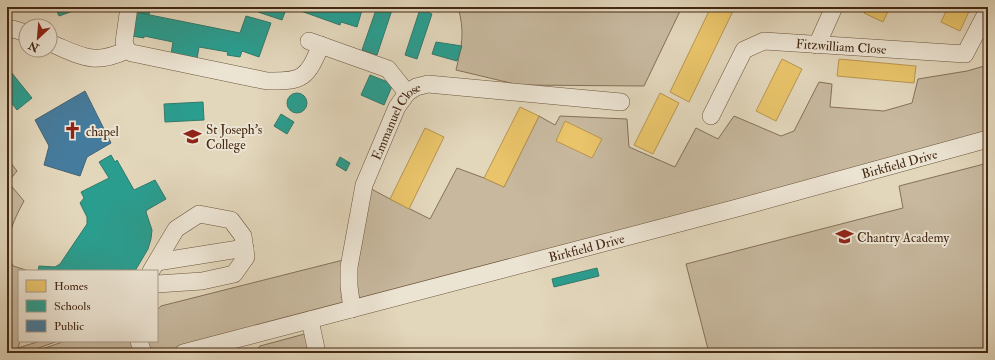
<svg xmlns="http://www.w3.org/2000/svg" width="995" height="360" font-family="'IM FELL Double Pica',serif">
<style>
.green{fill:#c7b89e;stroke:#867058}
.homes{fill:#e9c46a;stroke:#b89550}
.schools{fill:#2a9d8f;stroke:#327a6a}
.public{fill:#457b9d;stroke:#456273}
.lines{fill:none;stroke-linecap:round;stroke-linejoin:round}
.minor-casing{stroke:#6c543c;stroke-width:18}
.minor{stroke:#ece4d3;stroke-width:17}
.labels{text-anchor:middle;stroke-width:4;stroke-linejoin:round;paint-order:stroke}
.street-label{font-size:13px;fill:#442812;stroke:#ece4d3}
.poi-label{font-size:13px;fill:#442812;stroke:#ece4d3;text-anchor:start}
</style>
<rect width="100%" height="100%" fill="#e2d6bb"/>
<filter id="stains"><feTurbulence type="fractalNoise" baseFrequency=".005" numOctaves="4"/><feColorMatrix values="0 0 0 0 .2 0 0 0 0 .09 0 0 0 0 .02 0 0 0 .5 -.17"/></filter>
<radialGradient id="worn" r=".72"><stop offset=".6" stop-color="#630" stop-opacity="0"/><stop offset="1" stop-color="#630" stop-opacity=".3"/></radialGradient>
<g class="green">
<path d="M458 7H682L644 86 519 85 456 70C462 45 465 32 458 7Z"/>
<path d="M988 65V139L183 353H31L65 341H157V310L161 306 351 258 364 185 390 199 430 219 457 168 484 178 504 187 539 116 555 125 560 116 627 119 629 147 675 167 696 128 718 139 734 116 781 136 794 131 819 82 832 84 830 107 884 111 912 103 918 79 967 71Z"/>
<path d="M7 158 17 171 8 182 24 201C13 221 2 245 13 266L29 271H19L20 341 18 348 40 341H58L25 353H7Z"/>
<path d="M988 163V353H709L686 264 903 208 899 186Z"/>
<path d="M312 332V353H253L260 346Z"/>
</g>
<g class="homes">
<path d="M711 7H729L734 9 689 102 670 92Z"/>
<path d="M867 7H890L883 22 864 13Z"/>
<path d="M948 7H971L960 31 941 22Z"/>
<path d="M782 59 802 69 776 121 756 111Z"/>
<path d="M839 59 916 66 914 83 837 76Z"/>
<path d="M660 93 679 103 653 154 634 145Z"/>
<path d="M520 107 539 116 504 187 484 178Z"/>
<path d="M565 121 602 139 592 158 556 141Z"/>
<path d="M425 128 444 137 409 209 390 199Z"/>
</g>
<g class="schools">
<path d="M55 7H71L73 11 59 16Z"/>
<path d="M136 7H150L149 15 135 12Z"/>
<path d="M260 7H287L282 20 258 12Z"/>
<path d="M299 7H363L357 27 341 22 340 25 298 10Z"/>
<path d="M377 7H393L377 55 362 50Z"/>
<path d="M420 9 432 14 417 59 405 55Z"/>
<path d="M135 12 240 33 246 16 271 23 259 57 242 51 240 57 227 55 228 52 199 47 197 59 171 54 173 42 144 36V38L132 36Z"/>
<path d="M436 42 462 46 457 61 432 54Z"/>
<path d="M7 67 32 98 17 110 7 97Z"/>
<path d="M370 75 393 84 384 105 361 95Z"/>
<circle cx="297" cy="103" r="10"/>
<path d="M203 102 204 120 165 122 164 104Z"/>
<path d="M281 114 294 122 287 134 274 126Z"/>
<path d="M111 155 115 162 117 160 134 190 155 180 166 199 147 210 146 212 152 230 151 239 148 249 135 271 129 269 127 271H38L39 266 55 267 60 264 87 224V217L80 203 84 198 81 192 109 178 99 162Z"/>
<path d="M340 157 350 163 346 171 336 165Z"/>
<path d="M597 268 599 276 554 287 552 279Z"/>
</g>
<path class="public" d="M85 91 111 143 87 157 80 176 44 165 49 146 35 120Z"/>
<g class="lines">
<defs>
<g id="minor">
<path d="M129 7 124 42 127 50 132 53 267 81C303 82 307 78 321 45"/>
<path d="M7 30 13 29 26 33"/>
<path d="M309 41 388 69 407 93"/>
<path d="M50 43C82 56 93 66 127 50"/>
<path d="M817 45 834 7"/>
<path id="s1" d="M711 116 744 50 764 41 965 54 988 10"/>
<path d="M157 262 245 248"/>
<path d="M151 271 176 229 199 214 231 220 243 236 246 257 234 274 202 281 157 284"/>
<path id="s2" d="M352 309 349 286V267L364 185 397 107 407 93 416 87 428 84 621 102"/>
<path d="M310 320 317 353"/>
<path d="M139 341 143 353"/>
<path id="s3" d="M183 353 737 208 988 139"/>
</g>
</defs>
<use href="#minor" class="minor-casing"/>
<use href="#minor" class="minor"/>
</g>
<defs>
<symbol id="church-bare" viewBox="-9 -9 18 18"><path d="M-1.2-6h2.4v3.5h3.3v2.4h-3.3V6h-2.4V-.1h-3.3v-2.4h3.3Z" fill="#8f2418" stroke="#ece4d3" stroke-width="2.5" paint-order="stroke"/></symbol>
<symbol id="school-bare" viewBox="-9 -9 18 18"><path d="M0-5L7-2L0 1L-7-2ZM-4 1L0 2.5L4 1V4Q0 6-4 4Z" fill="#8f2418" stroke="#ece4d3" stroke-width="2.5" paint-order="stroke"/></symbol>
</defs>
<g fill-rule="evenodd">
<use href="#church-bare" x="60" y="118" width="25" height="25"/>
<use href="#school-bare" x="180" y="124" width="25" height="25"/>
<use href="#school-bare" x="832" y="224" width="25" height="25"/>
</g>
<g class="labels">
<g class="street-label">
<text dy="5" stroke="none"><textPath href="#s1" startOffset="173">Fitzwilliam Close</textPath></text>
<text dy="5" stroke="none"><textPath href="#s2" startOffset="198">Emmanuel Close</textPath></text>
<text dy="5" stroke="none"><textPath href="#s3" startOffset="741">Birkfield Drive</textPath></text>
<text dy="5" stroke="none"><textPath href="#s3" startOffset="417">Birkfield Drive</textPath></text>
</g>
<g class="poi-label">
<text x="206" y="134">St Joseph's<tspan x="206" dy="15">College</tspan></text>
<text x="86" y="136">chapel</text>
<text x="857" y="242">Chantry Academy</text>
</g>
</g>
<rect width="995" height="360" fill="none" stroke="#e2d6bb" stroke-width="24"/>
<rect x="8" y="8" width="979" height="344" fill="none" stroke="#442812" stroke-width="2"/>
<rect x="12" y="12" width="971" height="336" fill="none" stroke="#442812"/>
<rect x="18" y="270" width="140" height="72" fill="#ece4d3" stroke="#a99986"/>
<rect x="26" y="280" width="20" height="12" fill="#e9c46a" stroke="#a99986"/>
<text x="54" y="290" font-size="12" fill="#442812">Homes</text>
<rect x="26" y="300" width="20" height="12" fill="#2a9d8f" stroke="#a99986"/>
<text x="54" y="310" font-size="12" fill="#442812">Schools</text>
<rect x="26" y="320" width="20" height="12" fill="#457b9d" stroke="#a99986"/>
<text x="54" y="330" font-size="12" fill="#442812">Public</text>
<g transform="translate(38 38) rotate(206)"><circle r="19" fill="#ece4d3" stroke="#a99986"/>
<path d="M0-3L7 15L0 10L-7 15Z" fill="#8f2418"/>
<text y="-6" font-size="11" font-weight="bold" text-anchor="middle" fill="#442812">N</text>
</g>
<rect width="100%" height="100%" filter="url(#stains)"/>
<rect width="100%" height="100%" fill="url(#worn)"/>
</svg>
